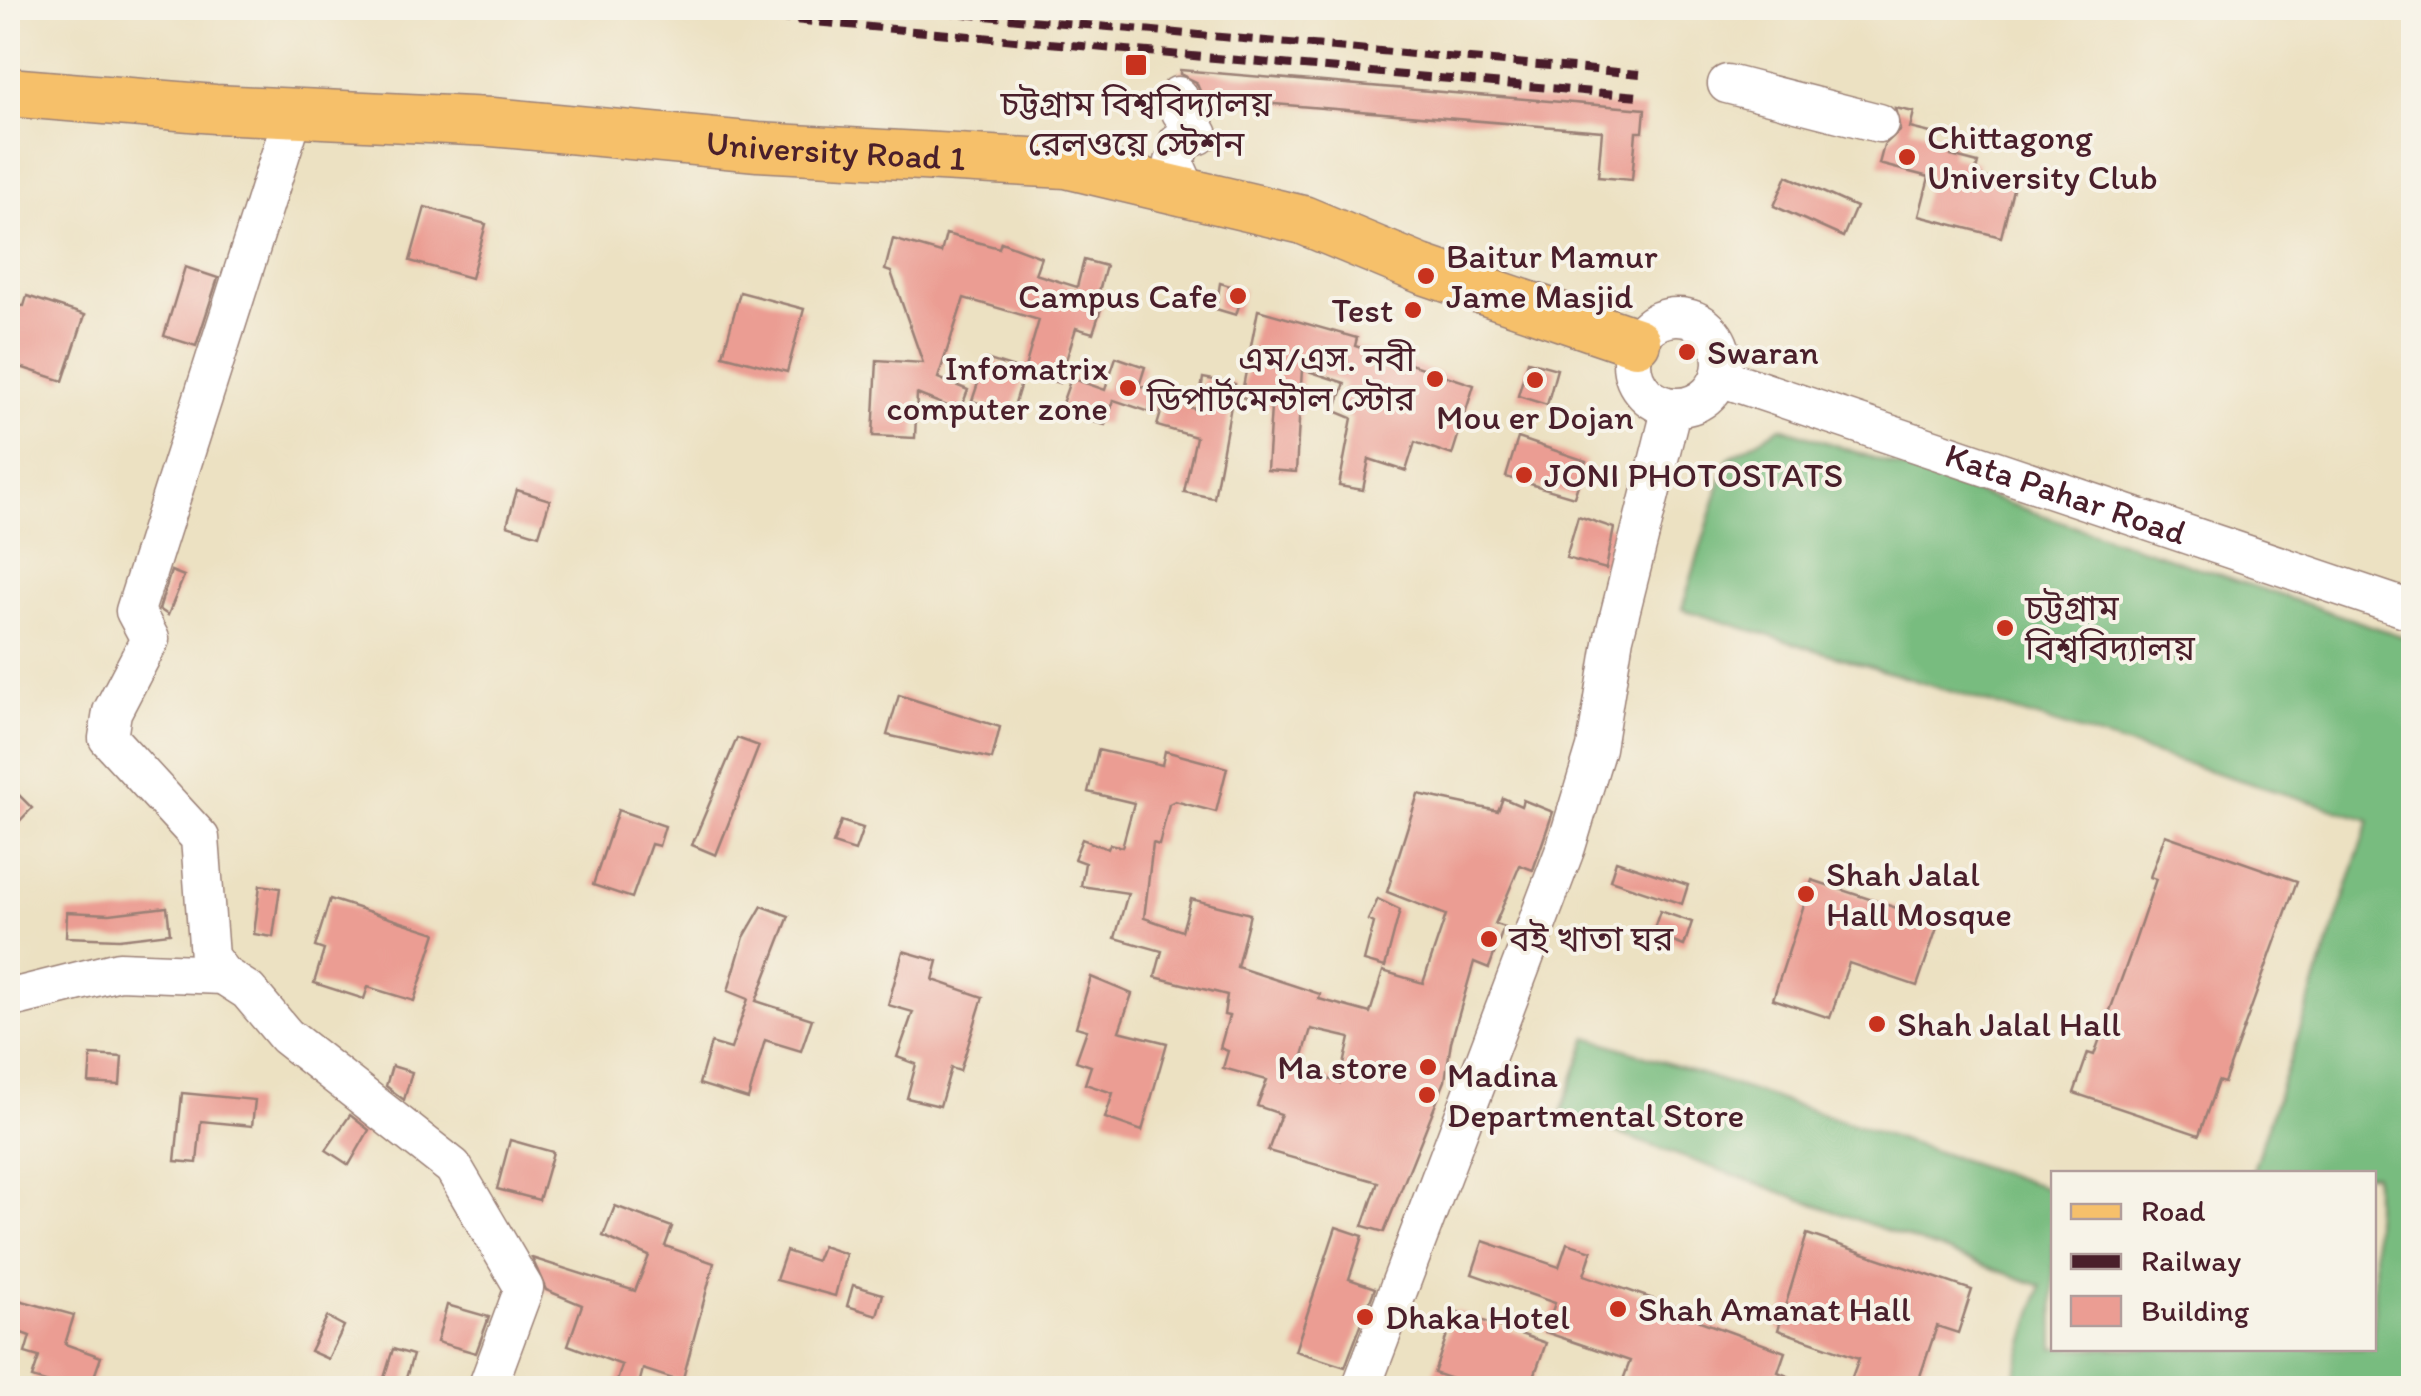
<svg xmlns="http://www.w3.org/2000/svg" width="2421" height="1396" font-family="Itim,'Noto Sans Bengali',sans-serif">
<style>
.forest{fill:#78bc7f;stroke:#616e55;stroke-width:2.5}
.building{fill:#eb9d93;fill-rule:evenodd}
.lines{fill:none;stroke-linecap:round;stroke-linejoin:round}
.minor-casing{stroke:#9b8076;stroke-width:41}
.major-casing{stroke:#9b8076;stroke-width:51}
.minor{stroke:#fff;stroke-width:38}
.major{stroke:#f6c06b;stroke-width:48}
.rail{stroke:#4a1f2b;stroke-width:8;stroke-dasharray:15 8;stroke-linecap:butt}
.poi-dot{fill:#c8321e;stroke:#f7f3e8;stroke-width:4}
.labels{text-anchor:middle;stroke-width:8;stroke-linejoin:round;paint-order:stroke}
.poi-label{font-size:35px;fill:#4a1f2b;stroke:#f7f3e8;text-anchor:start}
.street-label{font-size:35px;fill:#4a1f2b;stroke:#f7f3e8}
</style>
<rect width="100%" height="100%" fill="#f7f3e8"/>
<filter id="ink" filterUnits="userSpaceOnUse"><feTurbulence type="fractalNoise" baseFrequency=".01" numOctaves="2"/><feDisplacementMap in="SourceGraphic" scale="20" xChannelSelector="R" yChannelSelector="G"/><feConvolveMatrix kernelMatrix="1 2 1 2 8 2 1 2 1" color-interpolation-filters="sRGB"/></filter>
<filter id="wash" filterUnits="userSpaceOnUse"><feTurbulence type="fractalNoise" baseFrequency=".0048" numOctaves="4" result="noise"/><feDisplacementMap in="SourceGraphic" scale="40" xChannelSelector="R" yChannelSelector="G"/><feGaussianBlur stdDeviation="2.25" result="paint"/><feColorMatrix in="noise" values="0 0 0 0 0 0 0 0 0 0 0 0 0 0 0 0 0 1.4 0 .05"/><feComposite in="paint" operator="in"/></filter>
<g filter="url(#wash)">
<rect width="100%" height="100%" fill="#ece1c2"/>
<path class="forest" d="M1781 427 2413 640V1388H2011L2041 1286 1561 1113 1588 1037 2053 1190 2054 1348H2374V1174L2252 1173 2370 820 1682 609 1728 458Z"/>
<g id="blocks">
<g class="building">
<path d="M1180 70 1645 109 1643 132H1636L1632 180 1598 177 1602 131 1203 98 1196 82 1180 74Z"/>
<path d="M1895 108 1914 112 1910 128 1955 139 1951 156 1978 163 1975 175 2014 185 2001 237 1919 216 1929 177 1879 164 1884 145 1900 130Z"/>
<path d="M1787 176 1856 207 1843 237 1774 206Z"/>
<path d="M425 207 486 224 471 278 410 261Z"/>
<path d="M946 234 999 248 1001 242 1041 257 1035 274 1077 287 1084 260 1106 266 1098 295 1105 297 1093 333 1076 328 1059 383 1024 373 1012 413 972 401 986 359 1024 371 1039 320 964 298 938 378 968 390 960 411 917 394 915 438 873 436 877 360 923 363 891 272 885 270 893 239 941 253Z"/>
<path d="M185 267 218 278 196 346 164 336Z"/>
<path d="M1220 283 1244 290 1236 315 1216 309Z"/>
<path d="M740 292 804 309 787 372 723 355Z"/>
<path d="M27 296 85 315 63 381 8 363V305L24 306Z"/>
<path d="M1258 310 1357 338 1355 346 1474 385 1452 455 1415 442 1406 471 1369 459 1363 490 1339 486 1352 418 1335 411 1345 383 1302 369 1296 472 1267 470 1271 407 1241 397Z"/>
<path d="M1116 357 1145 367 1139 386 1160 393 1153 413 1114 400 1105 425 1059 412 1071 378 1105 390Z"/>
<path d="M1528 361 1557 369 1547 405 1518 396Z"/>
<path d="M1203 378 1235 384 1214 498 1184 492 1196 437 1157 426 1165 399 1198 410Z"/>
<path d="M1518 438 1586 461 1574 497 1506 477Z"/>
<path d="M517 490 550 500 539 535 507 525Z"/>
<path d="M1578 516 1614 528 1606 569 1566 558Z"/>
<path d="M171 571 184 576 168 615 159 609Z"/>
<path d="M899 695 1000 727 992 759 887 735Z"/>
<path d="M737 738 759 746 716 855 692 845Z"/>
<path d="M1098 750 1162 765 1165 751 1227 768 1216 812 1175 801 1169 804 1159 845 1153 843 1144 918 1182 931 1191 899 1250 914 1237 967 1320 994 1319 999 1370 1013 1383 971 1423 983 1446 915 1387 892 1418 794 1498 811 1503 798 1521 806 1523 800 1553 812 1533 870 1520 865 1495 924 1504 927 1489 968 1474 962 1451 1042 1445 1081 1384 1232 1363 1226 1378 1182 1268 1151 1281 1114 1257 1106 1267 1080 1223 1068 1228 1051 1220 1048 1229 1016 1224 1015 1227 995 1155 977 1162 951 1115 938 1128 893 1081 886 1085 863 1074 859 1082 839 1108 849 1110 844 1122 847 1134 803 1088 792ZM1311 1029 1350 1038 1340 1083 1299 1069Z"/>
<path d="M8 784 32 808 8 833Z"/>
<path d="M618 810 665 826 659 846 651 844 632 898 593 885Z"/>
<path d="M841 821 863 828 855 851 833 844Z"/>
<path d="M2165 835 2297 881 2224 1083 2218 1081 2199 1135 2074 1093 2088 1053 2094 1055 2134 944 2156 879 2150 877Z"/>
<path d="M1616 861 1688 885 1682 904 1610 880Z"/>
<path d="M1812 880 1939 922 1917 986 1849 963 1830 1018 1773 999Z"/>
<path d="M260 885 280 888 273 937 254 934Z"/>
<path d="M330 899 436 933 414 1001 368 987 364 999 314 983 324 950 315 947Z"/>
<path d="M1378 899 1400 910 1385 967 1364 961 1374 923 1368 920Z"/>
<path d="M762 906 789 916 756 1001 812 1019 801 1051 765 1040 748 1099 699 1084 711 1043 731 1049 748 999 728 991 744 937Z"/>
<path d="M167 907 170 933 119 939 66 937 67 912 110 914Z"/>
<path d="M1660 911 1692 922 1684 946 1652 934Z"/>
<path d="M903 951 938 961 933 980 983 997 960 1071 951 1068 940 1106 907 1098 916 1064 897 1057 913 1012 888 1005Z"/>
<path d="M1091 977 1132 994 1119 1031 1167 1043 1142 1131 1105 1118 1113 1093 1085 1084 1091 1066 1076 1061 1087 1030 1076 1027Z"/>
<path d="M91 1055 122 1057 120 1085 89 1083Z"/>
<path d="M392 1066 412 1072 404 1100 386 1086Z"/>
<path d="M182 1093 255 1100 252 1126 201 1121 197 1163 175 1161Z"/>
<path d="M350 1115 369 1130 349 1165 326 1150Z"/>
<path d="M510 1140 553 1152 539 1200 497 1189Z"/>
<path d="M615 1206 672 1227 665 1246 714 1263 682 1382 643 1369 638 1388H615L622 1365 568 1345 582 1305 546 1290 532 1258 635 1291 649 1256 603 1236Z"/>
<path d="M1336 1227 1363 1236 1349 1279 1375 1288 1345 1367 1295 1351Z"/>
<path d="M1807 1234 1972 1290 1958 1333 1937 1326 1916 1388H1848L1859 1358 1778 1330Z"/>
<path d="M1483 1241 1559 1267 1567 1243 1592 1251 1584 1275 1702 1316 1700 1321 1785 1352 1778 1372 1816 1388H1620L1630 1361 1545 1332 1555 1303 1472 1274Z"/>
<path d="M822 1246 846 1254 835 1296 776 1280 786 1251 816 1261Z"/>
<path d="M853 1285 883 1294 877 1315 847 1306Z"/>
<path d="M8 1297 74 1315 65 1344 101 1357 90 1388H65L32 1378 39 1357 25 1353 30 1336 8 1328Z"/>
<path d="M447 1305 489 1317 476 1353 437 1342Z"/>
<path d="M1455 1311 1546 1343 1530 1388H1478L1434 1373Z"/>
<path d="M327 1317 344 1326 328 1359 310 1351Z"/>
<path d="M393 1349 413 1355 403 1388H381Z"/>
</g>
</g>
</g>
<g filter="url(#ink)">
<use href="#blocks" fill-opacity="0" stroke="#9b8076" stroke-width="2.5"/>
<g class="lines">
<defs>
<g id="minor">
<path d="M1727 84 1879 123"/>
<path d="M1178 96 1181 112 1187 113 1199 135 1178 142 1180 150 1174 162 1186 189"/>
<path d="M294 112 135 611 150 639 112 712 108 738 200 838 209 957 223 975 248 991 286 1036 453 1167 524 1288 487 1388"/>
<circle cx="1677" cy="362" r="45"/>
<path id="s1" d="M1720 377 2414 611"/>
<path d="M8 999 119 971 223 975"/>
<path d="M1361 1388 1566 847 1596 748 1614 637 1672 407"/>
</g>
<g id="major">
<path id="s2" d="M8 92 215 109 492 122 758 147 1066 164 1303 220 1421 269 1636 342"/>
</g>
</defs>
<use href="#minor" class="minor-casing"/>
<use href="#major" class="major-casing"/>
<use href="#minor" class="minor"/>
<use href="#major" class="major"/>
<g class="rail">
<path d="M659 8 1638 96"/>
<path d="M894 8 1640 74"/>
</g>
</g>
</g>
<g class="poi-dot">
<rect x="1124" y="53" width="24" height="24" rx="5"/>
<circle cx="1907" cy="157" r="10"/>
<circle cx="1426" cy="276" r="10"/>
<circle cx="1238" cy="296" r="10"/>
<circle cx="1413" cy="310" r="10"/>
<circle cx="1687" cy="352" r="10"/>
<circle cx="1435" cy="379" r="10"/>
<circle cx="1535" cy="380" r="10"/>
<circle cx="1128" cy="388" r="10"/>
<circle cx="1524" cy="475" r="10"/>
<circle cx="2005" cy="628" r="10"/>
<circle cx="1806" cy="894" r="10"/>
<circle cx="1489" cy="939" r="10"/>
<circle cx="1877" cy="1024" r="10"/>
<circle cx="1428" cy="1067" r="10"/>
<circle cx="1427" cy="1095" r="10"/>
<circle cx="1618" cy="1309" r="10"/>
<circle cx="1365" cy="1317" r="10"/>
</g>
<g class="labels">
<g class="poi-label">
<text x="1136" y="116" text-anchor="middle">চট্টগ্রাম বিশ্ববিদ্যালয়<tspan x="1136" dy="40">রেলওয়ে স্টেশন</tspan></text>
<text x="1927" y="149">Chittagong<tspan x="1927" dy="40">University Club</tspan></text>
<text x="1446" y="268">Baitur Mamur<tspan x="1446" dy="40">Jame Masjid</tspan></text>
<text x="1218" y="308" text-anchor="end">Campus Cafe</text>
<text x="1393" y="322" text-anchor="end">Test</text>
<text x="1707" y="364">Swaran</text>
<text x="1415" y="371" text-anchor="end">এম/এস. নবী<tspan x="1415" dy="40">ডিপার্টমেন্টাল স্টোর</tspan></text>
<text x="1108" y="380" text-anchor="end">Infomatrix<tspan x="1108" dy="40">computer zone</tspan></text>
<text x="1535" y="429" text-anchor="middle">Mou er Dojan</text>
<text x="1544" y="487">JONI PHOTOSTATS</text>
<text x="2025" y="620">চট্টগ্রাম<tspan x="2025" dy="40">বিশ্ববিদ্যালয়</tspan></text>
<text x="1826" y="886">Shah Jalal<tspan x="1826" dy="40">Hall Mosque</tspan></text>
<text x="1509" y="951">বই খাতা ঘর</text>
<text x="1897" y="1036">Shah Jalal Hall</text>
<text x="1408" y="1079" text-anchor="end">Ma store</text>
<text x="1447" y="1087">Madina<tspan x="1447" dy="40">Departmental Store</tspan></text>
<text x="1638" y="1321">Shah Amanat Hall</text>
<text x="1385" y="1329">Dhaka Hotel</text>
</g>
<g class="street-label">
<text dy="12" stroke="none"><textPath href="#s2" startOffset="830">University Road 1</textPath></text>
<text dy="12" stroke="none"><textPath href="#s1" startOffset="365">Kata Pahar Road</textPath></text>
</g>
</g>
<rect width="2421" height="1396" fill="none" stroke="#f7f3e8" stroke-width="40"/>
<rect x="2051" y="1171" width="325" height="180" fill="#f7f3e8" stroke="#b29e9c" stroke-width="2.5"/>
<rect x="2071" y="1204" width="50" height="15" fill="#f6c06b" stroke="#b29e9c" stroke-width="2.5"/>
<text x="2141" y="1221" font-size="30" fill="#4a1f2b">Road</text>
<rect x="2071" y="1254" width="50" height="15" fill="#4a1f2b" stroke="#b29e9c" stroke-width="2.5"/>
<text x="2141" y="1271" font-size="30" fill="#4a1f2b">Railway</text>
<rect x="2071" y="1296" width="50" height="30" fill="#eb9d93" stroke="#b29e9c" stroke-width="2.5"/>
<text x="2141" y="1321" font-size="30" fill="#4a1f2b">Building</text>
</svg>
